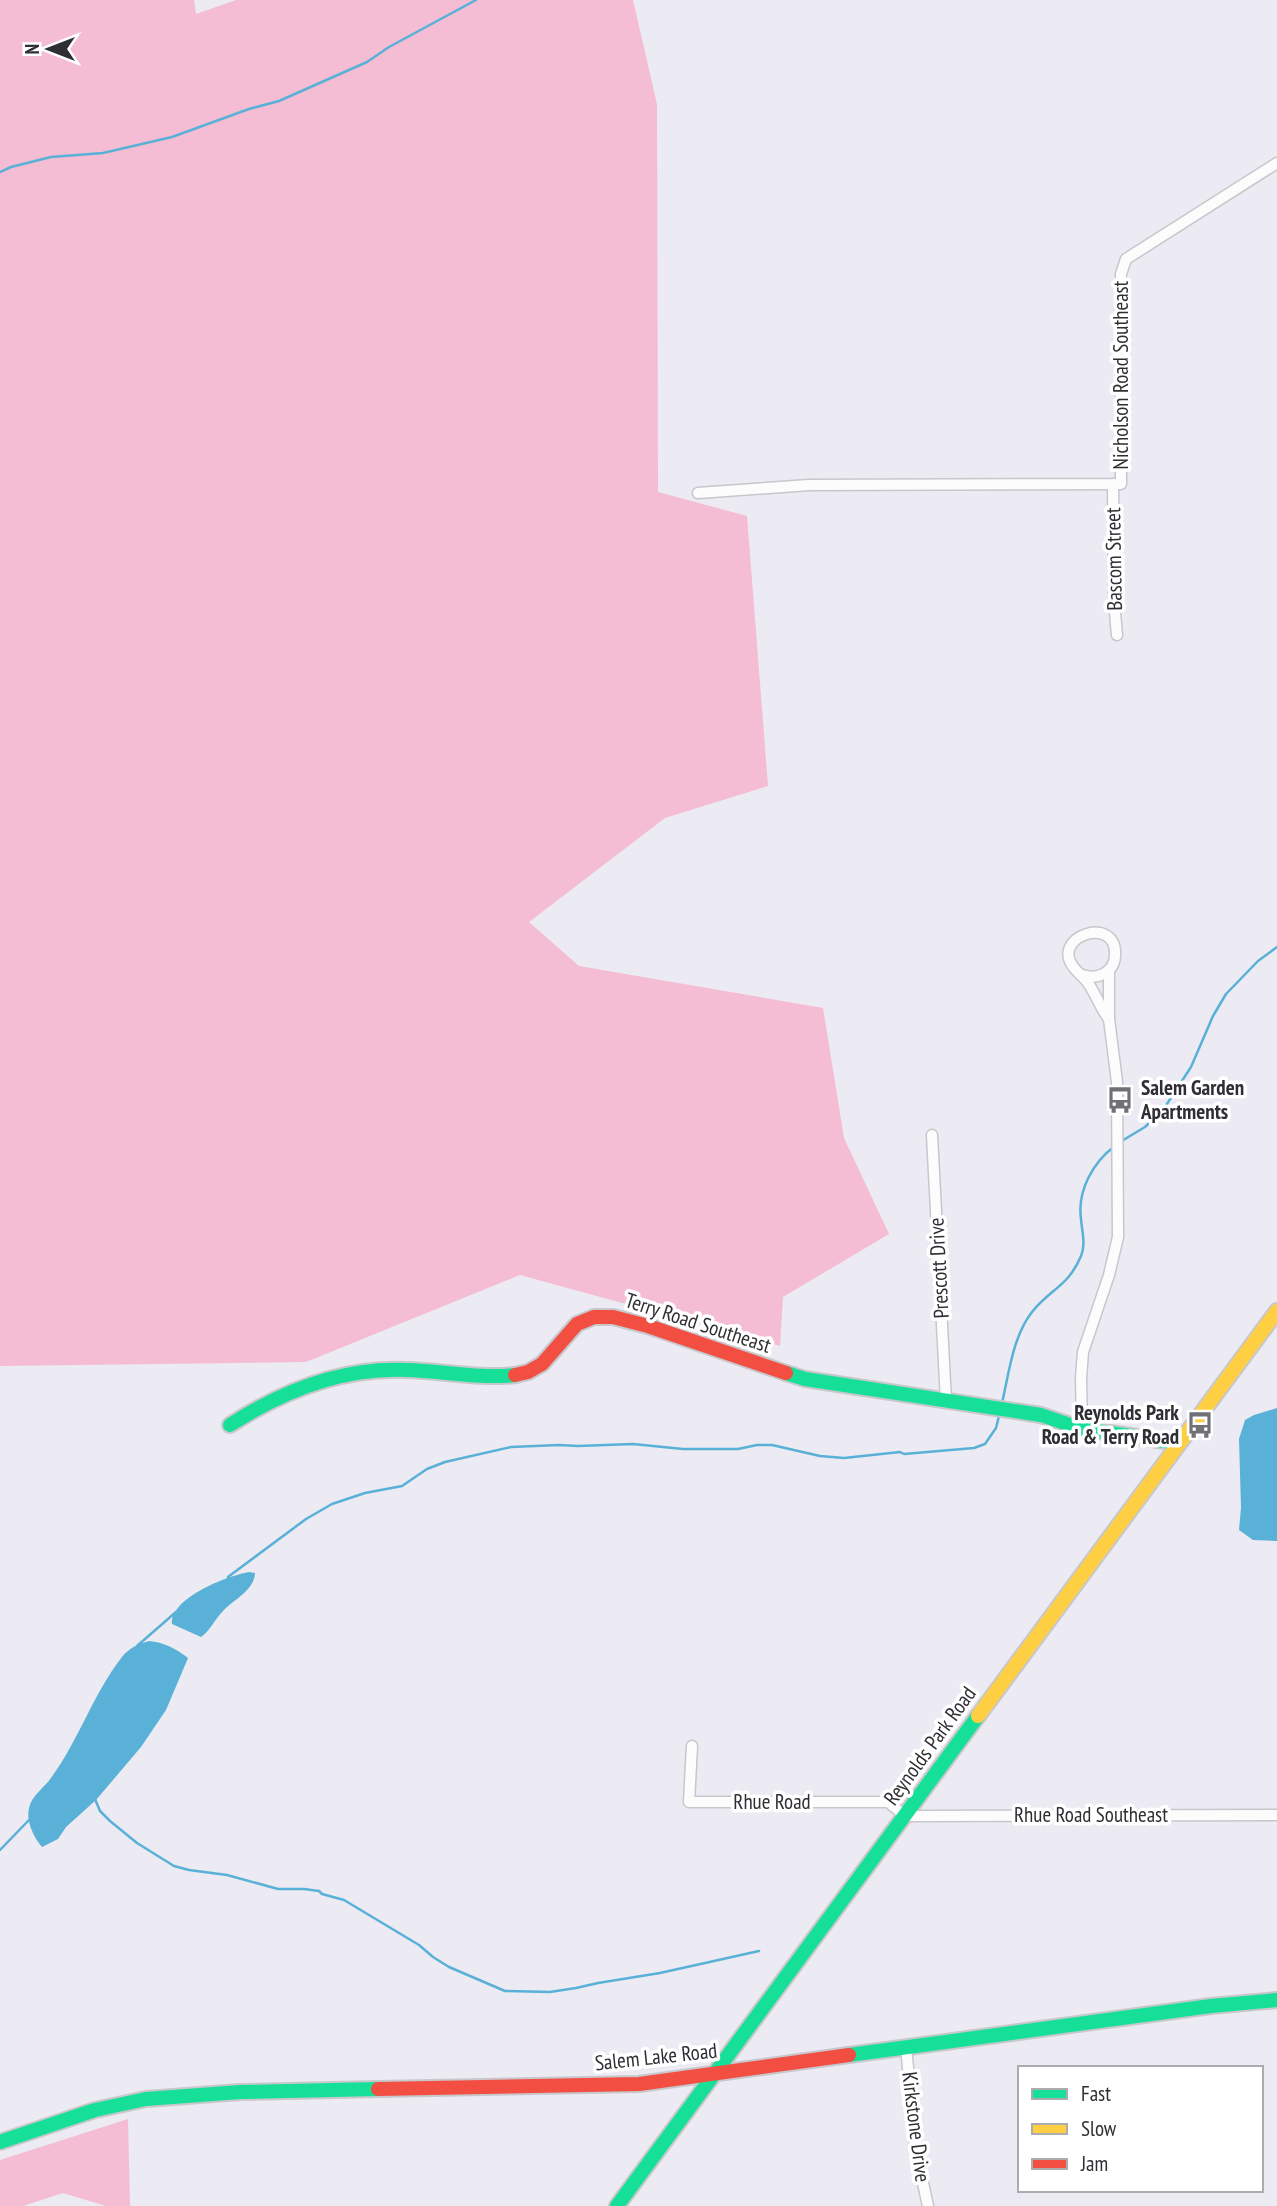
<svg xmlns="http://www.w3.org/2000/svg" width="1277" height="2206" font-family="'PT Sans Narrow',sans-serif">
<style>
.forest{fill:#f4bdd4}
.water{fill:#59b1d7}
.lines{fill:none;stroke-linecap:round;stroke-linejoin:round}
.stream{stroke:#59b1d7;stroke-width:2.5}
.street-casing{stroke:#c8c7cc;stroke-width:13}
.fast-casing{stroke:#c8c7cc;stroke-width:18}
.slow-casing{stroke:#c8c7cc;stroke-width:18}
.jam-casing{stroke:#c8c7cc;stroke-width:18}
.street{stroke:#fcfcfd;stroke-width:10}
.fast{stroke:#16e098;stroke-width:14}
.slow{stroke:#ffcf43;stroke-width:14}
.jam{stroke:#f24e42;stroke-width:14}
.labels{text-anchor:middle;stroke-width:7;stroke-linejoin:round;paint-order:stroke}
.street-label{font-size:21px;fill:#2f2e33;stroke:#fff}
.poi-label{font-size:21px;font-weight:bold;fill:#2f2e33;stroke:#fff;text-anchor:start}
</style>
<rect width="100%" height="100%" fill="#eceaf2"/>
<g class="forest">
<path d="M0 0H194L196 14 236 0H633L657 104 658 492 747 516 768 786 665 818 529 922 579 966 823 1008 844 1138 889 1234 783 1297 780 1346 520 1275 306 1362 0 1366Z"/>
<path d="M128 2119 130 2206H106L63 2193 23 2206H0V2160Z"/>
</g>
<g class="water">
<path d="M1277 1408V1541L1253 1540 1239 1530 1241 1508 1239 1439 1245 1420 1254 1415Z"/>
<path d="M249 1572 255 1573C254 1591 234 1599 223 1611 214 1620 211 1630 201 1637L172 1624C170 1598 227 1576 249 1572Z"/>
<path d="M149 1641C163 1642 177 1649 188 1658L166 1710 141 1747 96 1800 66 1827 58 1839 42 1847C33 1836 26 1821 29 1808 32 1795 44 1788 51 1778 79 1740 93 1694 122 1657 129 1648 138 1644 149 1641Z"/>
</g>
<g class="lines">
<g class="stream">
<path d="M0 172 11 167 51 157 103 153 172 137 249 109 279 101 367 62 389 47 476 0"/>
<path d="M1120 1142 1145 1127 1163 1110 1191 1067 1213 1016 1226 994 1258 961 1277 947"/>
<path d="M1002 1403C1009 1373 1013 1336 1032 1312 1050 1289 1068 1287 1081 1256 1086 1244 1082 1232 1081 1219 1077 1191 1093 1162 1115 1146"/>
<path d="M228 1580V1577L306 1519 332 1504 365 1493 402 1486 427 1469 445 1462 511 1447 559 1445 578 1446 633 1444 683 1449H738L757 1445H772L820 1456 844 1458 900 1452 904 1454 974 1448 985 1444 996 1428 1000 1412"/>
<path d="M137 1646 176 1612"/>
<path d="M95 1799 100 1811 110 1821 137 1843 174 1866 189 1870 227 1875 278 1889H304L319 1891 322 1894 344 1900 419 1945 433 1957 449 1967 505 1991 550 1992 576 1988 598 1983 660 1973 759 1951"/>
<path d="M0 1850 29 1820"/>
</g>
<defs>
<g id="street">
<path d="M1113 484 1114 602 1117 635"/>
<path d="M698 493 809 485 1121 484V274L1126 259 1277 163"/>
<path d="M1082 975C1097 980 1114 973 1115 956 1118 913 1047 937 1075 969 1080 975 1086 979 1090 986 1097 997 1101 1009 1109 1019"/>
<path d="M932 1135 946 1401"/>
<path d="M1082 1429 1081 1378 1083 1352 1109 1275 1118 1237 1117 1082 1109 1019V970"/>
<path d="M692 1746 689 1802H888L905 1816 1277 1815"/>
<path d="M906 2047 916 2151 928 2206"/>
</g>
<g id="fast">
<path d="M786 1373 805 1379 1041 1415 1082 1429 1179 1443"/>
<path d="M230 1425C284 1390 342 1367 407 1370 443 1371 479 1379 515 1375"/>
<path d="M849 2055 1211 2006 1277 2000"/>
<path d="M0 2142 95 2110 146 2099 240 2092 378 2089"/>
<path d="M617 2206 978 1716"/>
</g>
<path id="slow" d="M978 1716 1277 1311"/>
<g id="jam">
<path d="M515 1375 528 1372 542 1364 577 1324 594 1317H613L648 1326 786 1373"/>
<path d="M378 2089 639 2084 849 2055"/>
</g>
</defs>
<use href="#street" class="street-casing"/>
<use href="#fast" class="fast-casing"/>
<use href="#slow" class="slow-casing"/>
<use href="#jam" class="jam-casing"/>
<use href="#street" class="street"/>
<use href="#fast" class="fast"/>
<use href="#slow" class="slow"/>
<use href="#jam" class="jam"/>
</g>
<defs>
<symbol id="bus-bare" viewBox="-9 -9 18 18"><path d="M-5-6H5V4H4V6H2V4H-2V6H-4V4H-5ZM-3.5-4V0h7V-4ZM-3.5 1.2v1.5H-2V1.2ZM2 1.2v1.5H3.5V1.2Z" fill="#717076" stroke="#fff" stroke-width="2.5" paint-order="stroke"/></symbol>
</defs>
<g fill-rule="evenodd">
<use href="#bus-bare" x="1101" y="1081" width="38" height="38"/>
<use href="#bus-bare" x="1181" y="1406" width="38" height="38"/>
</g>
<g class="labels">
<g class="street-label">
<text transform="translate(1121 375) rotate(-90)" y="7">Nicholson Road Southeast</text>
<text transform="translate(1114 559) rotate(-91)" y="7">Bascom Street</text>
<text transform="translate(939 1268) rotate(-93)" y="7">Prescott Drive</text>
<text transform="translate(698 1323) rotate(18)" y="7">Terry Road Southeast</text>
<text transform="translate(930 1746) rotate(-54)" y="7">Reynolds Park Road</text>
<text x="772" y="1809">Rhue Road</text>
<text x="1091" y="1822">Rhue Road Southeast</text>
<text transform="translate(656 2057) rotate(-6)" y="7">Salem Lake Road</text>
<text transform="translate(916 2127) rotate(83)" y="7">Kirkstone Drive</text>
</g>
<g class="poi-label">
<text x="1141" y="1095">Salem Garden<tspan x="1141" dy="24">Apartments</tspan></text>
<text x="1179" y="1420" text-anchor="end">Reynolds Park<tspan x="1179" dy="24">Road &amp; Terry Road</tspan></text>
</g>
</g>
<rect x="1018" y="2066" width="245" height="126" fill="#ffffff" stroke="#acabad" stroke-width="2"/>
<rect x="1032" y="2089" width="35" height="10" fill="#16e098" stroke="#acabad" stroke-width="2"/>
<text x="1081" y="2101" font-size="21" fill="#2f2e33">Fast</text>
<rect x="1032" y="2124" width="35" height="10" fill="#ffcf43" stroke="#acabad" stroke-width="2"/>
<text x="1081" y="2136" font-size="21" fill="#2f2e33">Slow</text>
<rect x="1032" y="2159" width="35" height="10" fill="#f24e42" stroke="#acabad" stroke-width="2"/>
<text x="1081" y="2171" font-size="21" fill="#2f2e33">Jam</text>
<g transform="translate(49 49) rotate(270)" stroke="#ffffff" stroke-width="5" paint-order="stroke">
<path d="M0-5L12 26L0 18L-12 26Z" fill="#2f2e33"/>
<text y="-10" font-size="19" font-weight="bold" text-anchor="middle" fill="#2f2e33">N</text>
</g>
</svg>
